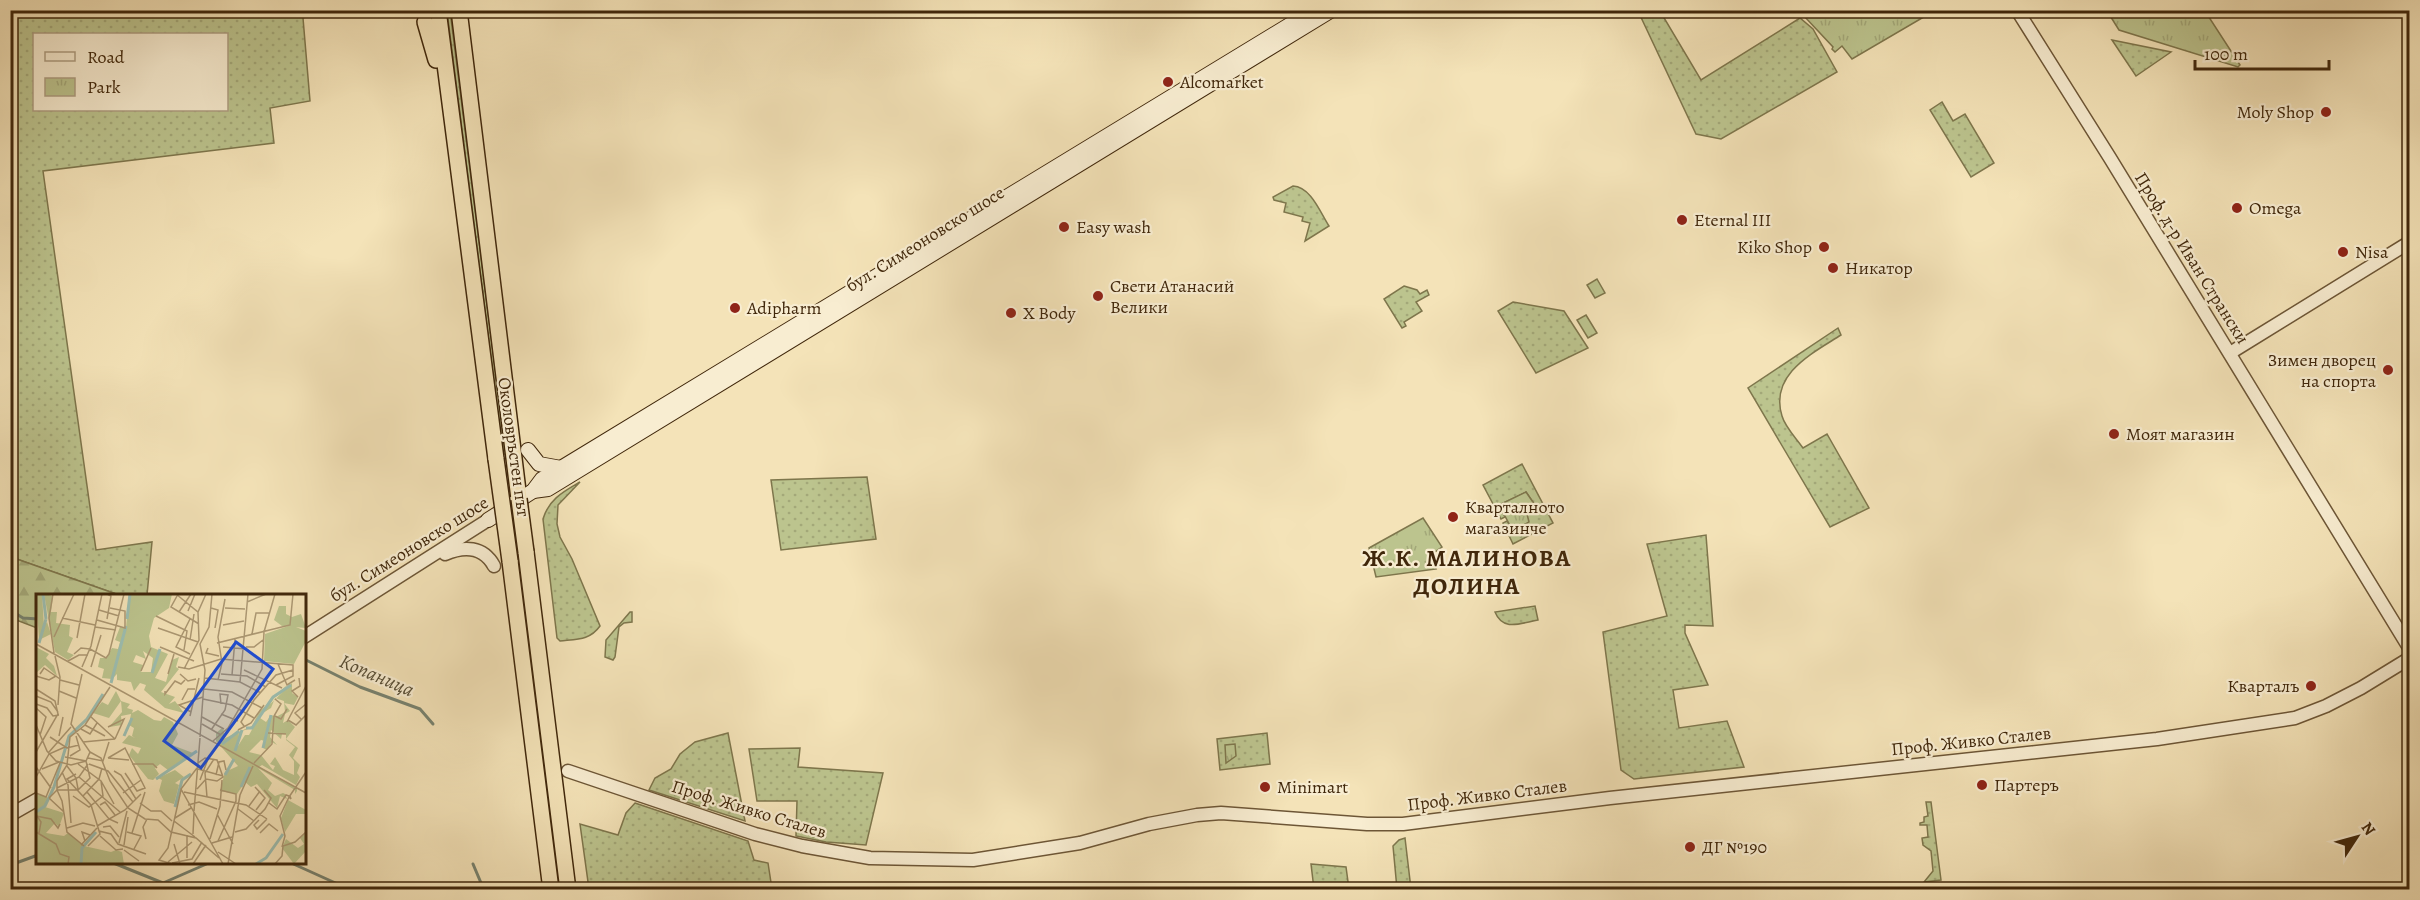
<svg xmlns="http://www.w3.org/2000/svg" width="2420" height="900" font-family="Alegreya,serif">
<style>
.grass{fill:url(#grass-dots);stroke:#7e764c;stroke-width:1.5;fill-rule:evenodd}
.forest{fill:url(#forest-firs);stroke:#7e764c;stroke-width:1.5}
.park{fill:url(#park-tufts);stroke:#7e764c;stroke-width:1.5}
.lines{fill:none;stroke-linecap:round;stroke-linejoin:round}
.stream{stroke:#77826f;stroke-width:3}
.tertiary-casing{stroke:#6d5636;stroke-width:15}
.secondary-casing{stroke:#40270b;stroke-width:16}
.trunk-casing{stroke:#40270b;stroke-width:18}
.tertiary{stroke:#f8edd1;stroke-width:12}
.secondary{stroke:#f8edd1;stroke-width:14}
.trunk{stroke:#f4e3b8;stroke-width:15}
.trunk-bridge-casing{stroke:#40270b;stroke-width:18;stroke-linecap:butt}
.trunk-bridge{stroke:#f4e3b8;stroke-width:15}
.poi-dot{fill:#8f2418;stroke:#f8edd1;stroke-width:2}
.labels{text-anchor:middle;stroke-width:4.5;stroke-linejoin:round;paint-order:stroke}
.poi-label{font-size:18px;fill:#40270b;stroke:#f8edd1;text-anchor:start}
.street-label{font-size:18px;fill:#40270b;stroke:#f8edd1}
.water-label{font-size:20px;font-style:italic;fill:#574d34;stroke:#f8edd1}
.district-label{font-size:24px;font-weight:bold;letter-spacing:1.5px;fill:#40270b;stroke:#f8edd1}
.inset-river{fill:none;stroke:#9cbeb1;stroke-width:3}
.inset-road{fill:none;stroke:#ac9873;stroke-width:1.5}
.view{fill:#1d4ed8;fill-opacity:0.15;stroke:#1d4ed8;stroke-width:3}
.inset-edge{fill:none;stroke:#40270b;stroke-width:3}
</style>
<defs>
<pattern id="grass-dots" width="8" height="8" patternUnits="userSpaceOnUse" patternTransform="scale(1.5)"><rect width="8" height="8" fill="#bcc48e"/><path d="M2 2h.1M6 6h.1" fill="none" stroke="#a3a879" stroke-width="1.8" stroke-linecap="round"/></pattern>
<pattern id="forest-firs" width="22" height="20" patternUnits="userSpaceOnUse" patternTransform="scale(1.5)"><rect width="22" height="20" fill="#bcc48e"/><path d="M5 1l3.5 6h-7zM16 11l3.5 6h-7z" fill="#a3a879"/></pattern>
<pattern id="park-tufts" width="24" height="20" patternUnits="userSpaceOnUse" patternTransform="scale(1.5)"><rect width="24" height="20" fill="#bcc48e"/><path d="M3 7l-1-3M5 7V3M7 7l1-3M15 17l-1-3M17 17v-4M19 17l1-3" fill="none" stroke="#a3a879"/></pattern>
</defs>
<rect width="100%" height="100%" fill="#f4e3b8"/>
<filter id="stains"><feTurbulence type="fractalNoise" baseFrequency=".00333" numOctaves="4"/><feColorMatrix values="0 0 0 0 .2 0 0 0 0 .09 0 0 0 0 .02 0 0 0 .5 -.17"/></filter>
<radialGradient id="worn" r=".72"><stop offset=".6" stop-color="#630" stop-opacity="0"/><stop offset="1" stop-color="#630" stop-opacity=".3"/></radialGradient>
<g class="grass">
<path d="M11 11H317L303 18 310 101 270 108 274 143 43 171 96 550 152 542 147 595H119L11 557ZM34 34H226V110H34Z"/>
<path d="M447 11H450L506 454H503Z"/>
<path d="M1638 11H1660L1701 80 1800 18 1813 29 1837 72 1721 139 1696 134Z"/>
<path d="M2112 40 2171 52 2136 76Z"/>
<path d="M1942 102 1953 121 1965 114 1994 163 1971 177 1930 110Z"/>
<path d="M1293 186C1311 187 1320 212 1329 226L1305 241 1310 223 1302 221 1303 217 1284 212 1286 203 1274 200 1273 197Z"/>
<path d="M1404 286 1417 290 1420 294 1427 290 1429 295 1416 302 1422 311 1404 322 1406 326 1402 328 1384 299Z"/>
<path d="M1513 302 1564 311 1588 348 1536 373 1498 311Z"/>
<path d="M1838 328 1841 335C1813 353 1769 374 1782 416 1785 427 1796 438 1803 448L1827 434 1869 508 1830 527 1748 388Z"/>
<path d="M1522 464 1553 523 1513 544 1503 523 1507 521 1513 530 1526 514 1537 508 1526 492 1499 505 1505 517 1501 519 1483 485Z"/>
<path d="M867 477 876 539 781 550 771 480Z"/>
<path d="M580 482 558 505 557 524 560 537 572 559 600 626C590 640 578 639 560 641L557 638 543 519C549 499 563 492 580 482Z"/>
<path d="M1706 535 1713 626 1685 625V633L1708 685 1673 690 1679 728 1727 721 1744 767 1634 779 1621 770 1603 632 1667 616 1647 544Z"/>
<path d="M518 558 560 889H557L516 559Z"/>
<path d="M1535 606 1538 620C1521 623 1503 632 1495 612Z"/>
<path d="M630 612H632V622L624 623 619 627 615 657 613 660 605 657 606 640Z"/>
<path d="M728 733 745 821 649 790 655 778 671 769 680 754 695 742Z"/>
<path d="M1267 733 1270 764 1220 770 1217 739Z"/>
<path d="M800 748 798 767 883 773 866 845 826 842 796 836 797 801H757L749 749Z"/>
<path d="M1926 802H1931L1941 880 1924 882 1933 871 1931 851 1923 845 1922 838 1928 837 1927 825H1920V823L1924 822V817L1928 816Z"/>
<path d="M635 803 748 841 754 860 768 863 772 889H589L580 824 618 835 626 813Z"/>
<path d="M1405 838 1411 889H1397L1393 846 1399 840Z"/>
<path d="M1311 864 1346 867 1349 889H1314Z"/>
</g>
<path class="forest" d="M10 557H11L119 595 38 596 37 628 11 618Z"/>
<g class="park">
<path d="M1811 10H1934V11L1852 59 1842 46 1835 52 1832 49 1833 47 1803 15Z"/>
<path d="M2107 11H2205L2240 65 2238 67 2119 30Z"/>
<path d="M1597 279 1605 293 1595 298 1587 285Z"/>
<path d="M1586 315 1597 333 1588 338 1577 320Z"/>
<path d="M1526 492 1537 508 1527 514 1529 522 1513 531 1499 505Z"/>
<path d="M1423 518 1442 547 1428 557 1436 569 1376 577 1369 548Z"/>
<path d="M1235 744 1236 756 1226 763 1225 745Z"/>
</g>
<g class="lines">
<g class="stream">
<path d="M10 610 23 618 38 619"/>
<path d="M304 659 360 687 420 709 433 724"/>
<path d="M10 861 16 863 38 855"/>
<path d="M111 862 163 883 211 862"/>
<path d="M289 862 351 890"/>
<path d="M473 864 484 890"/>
</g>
<defs>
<g id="tertiary">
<path d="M2017 10 2110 158 2410 649"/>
<path d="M2230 353 2410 242"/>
<path d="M445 554C464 546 483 546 494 566"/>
<path d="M304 637 488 520"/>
<path d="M568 771 755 834 802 846 870 858 973 860 1080 843 1149 824 1197 815 1221 813 1367 824H1403L1610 798 2157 739 2295 718 2326 706 2361 688 2410 658"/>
<path d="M10 815 38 799"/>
</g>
<g id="secondary">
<path d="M528 450 539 464 561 468"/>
<path d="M533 491 548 489 1332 10"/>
<path d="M488 520 533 491 542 479 561 468 1314 10"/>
</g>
<g id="trunk">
<path d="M438 10 496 459"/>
<path d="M459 10 519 499"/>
<path d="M425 22 436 60"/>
<path d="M526 552 568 890"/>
<path d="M510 561 551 890"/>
</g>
</defs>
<use href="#tertiary" class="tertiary-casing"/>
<use href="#secondary" class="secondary-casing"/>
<use href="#trunk" class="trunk-casing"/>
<use href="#tertiary" class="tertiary"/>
<use href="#secondary" class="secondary"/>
<use href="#trunk" class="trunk"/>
<defs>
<g id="trunk-bridge">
<path d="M496 459 510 561"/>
<path d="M519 499 526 552"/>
</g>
</defs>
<use href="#trunk-bridge" class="trunk-bridge-casing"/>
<use href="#trunk-bridge" class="trunk-bridge"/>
</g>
<g class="poi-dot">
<circle cx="1168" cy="82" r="6"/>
<circle cx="2326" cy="112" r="6"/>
<circle cx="2237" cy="208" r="6"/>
<circle cx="1682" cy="220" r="6"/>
<circle cx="1064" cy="227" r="6"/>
<circle cx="1824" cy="247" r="6"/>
<circle cx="2343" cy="252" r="6"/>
<circle cx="1833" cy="268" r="6"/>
<circle cx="1098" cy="296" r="6"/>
<circle cx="735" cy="308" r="6"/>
<circle cx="1011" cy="313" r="6"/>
<circle cx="2388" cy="370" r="6"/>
<circle cx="2114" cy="434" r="6"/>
<circle cx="1453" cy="517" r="6"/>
<circle cx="2311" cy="686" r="6"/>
<circle cx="1982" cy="785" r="6"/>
<circle cx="1265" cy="787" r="6"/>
<circle cx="1690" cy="847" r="6"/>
</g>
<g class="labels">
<g class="poi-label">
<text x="1180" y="88">Alcomarket</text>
<text x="2314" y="118" text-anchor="end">Moly Shop</text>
<text x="2249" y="214">Omega</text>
<text x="1694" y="226">Eternal III</text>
<text x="1076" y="233">Easy wash</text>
<text x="1812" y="253" text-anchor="end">Kiko Shop</text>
<text x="2355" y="258">Nisa</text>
<text x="1845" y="274">Никатор</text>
<text x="1110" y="292">Свети Атанасий<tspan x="1110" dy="21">Велики</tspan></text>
<text x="747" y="314">Adipharm</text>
<text x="1023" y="319">X Body</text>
<text x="2376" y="366" text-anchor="end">Зимен дворец<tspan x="2376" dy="21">на спорта</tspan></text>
<text x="2126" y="440">Моят магазин</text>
<text x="1465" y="513">Кварталното<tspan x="1465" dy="21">магазинче</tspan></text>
<text x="2299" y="692" text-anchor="end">Кварталъ</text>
<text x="1994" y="791">Партеръ</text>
<text x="1277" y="793">Minimart</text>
<text x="1702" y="853">ДГ №190</text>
</g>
<g class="street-label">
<text transform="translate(925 239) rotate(-32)" y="6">бул. Симеоновско шосе</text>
<text transform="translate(2192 258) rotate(58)" y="6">Проф. д-р Иван Странски</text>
<text transform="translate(514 447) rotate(82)" y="6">Околовръстен път</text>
<text transform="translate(409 549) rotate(-32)" y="6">бул. Симеоновско шосе</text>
<text transform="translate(1971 741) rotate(-6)" y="6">Проф. Живко Сталев</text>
<text transform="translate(1487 795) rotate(-7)" y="6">Проф. Живко Сталев</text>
<text transform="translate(749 809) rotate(17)" y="6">Проф. Живко Сталев</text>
</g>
<g class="water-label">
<text transform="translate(377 675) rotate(23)" y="7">Копаница</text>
</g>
<g class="district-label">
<text x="1467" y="566">Ж.К. МАЛИНОВА<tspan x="1467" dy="28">ДОЛИНА</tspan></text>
</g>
</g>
<g transform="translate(36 594)">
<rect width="270" height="270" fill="#f4e3b8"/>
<path d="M0 0H6L8 33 11 28 15 40 3 46ZM8 0 17 2 15 18H21L20 29 34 31 33 42 37 44 31 58 38 61 32 66 19 58ZM93 0H136L133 14 118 24 113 42 115 53 132 60 119 84 130 88 136 66 143 63 140 73 143 75 125 98 139 103 133 110 139 107 148 119 129 114 108 96 110 91 104 89 98 97 95 88 81 86V80L76 85 66 84 68 75 62 73 64 64H70L76 54 82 55 84 48 79 46 84 33 90 34ZM107 57 117 64 115 78H105L107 71 97 68 100 61 110 65ZM0 53 13 60 10 64 18 72 21 82 9 71 0 79ZM256 89V99L262 103 258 111 248 109 254 117 249 120 247 129 252 126 259 133 250 145 262 154 257 164 264 171 261 179 264 183 260 191 226 171 223 173 261 194V197L259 200V196L222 174 236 189 232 196 239 202 247 199 249 200 251 205 244 202 241 214 221 190 215 193 209 188 201 200 184 197 189 178 202 172 180 147V139L186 134 188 137V150L203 138 200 155 209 141H213L225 119ZM239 104 248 107 249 118 240 123 235 121 230 128 224 124 225 120 235 114ZM235 136 245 145 246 140H250V146L259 153 253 161 258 167V181L247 176 239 163 234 170 239 172 237 176 225 161 213 158 225 146 229 147 227 154 231 156 236 148 241 151 234 143ZM85 107 94 110 91 114 97 116 96 119 102 116 118 126 125 127 128 123 137 128 142 140 136 151 157 159 132 176 124 170 119 174 123 180 117 186 112 185 93 161 96 154 102 160 105 154 86 149 93 141 99 144 96 142 98 134 93 131 95 120 85 122 86 131 73 133 86 118ZM139 176 148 183 139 189 143 191 138 210 128 207 123 197 126 186 122 184ZM252 206 270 216V220H260L249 238 245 224ZM270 238V257L258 270 246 254 250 245 262 254 268 250 264 244Z" fill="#bcc48e" fill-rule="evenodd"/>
<path d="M243 12H250V20L256 23 265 20 270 34 246 32 238 26ZM250 92 249 97 238 104 230 117 225 119 218 133 206 137 199 155 203 138 188 150 187 145 216 132 223 118ZM0 199 12 204 9 213 28 219 23 233 19 229 10 239 28 242 32 239 48 252 75 258 80 256 86 258 88 270H0Z" fill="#bcc48e"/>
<path d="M255 31 270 37 269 49 258 70 228 67 229 40ZM80 97 85 107 73 124 57 119 66 108 72 111Z" fill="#bcc48e"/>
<path class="inset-river" d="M7 0 10 25M91 25 94 0M3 49 10 25M116 79 124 55M75 89 90 32M210 134H216L237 103 255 91M88 142 96 124M186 150 203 137M227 154 235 121M199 157 206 136M189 181 198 165M120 185 161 157M205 193 214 173M139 213 146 186 155 180M0 218 9 212 18 193 33 142 51 125 67 100M45 270 46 254 60 238M220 270 230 264 247 240"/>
<path class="inset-road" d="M17 0 13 24 18 59M140 0 162 18 170 0M141 2 135 13 163 30M211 8 230 0M175 14 182 16 179 34M189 14 209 15M63 16 83 22M152 17 159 0M143 18 155 0M120 22 151 37 148 56M26 24 59 31M71 25 75 2 71 0M154 25 140 53 154 60M61 26 89 34V17L74 14M187 31 208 27M59 33 80 36M122 34 162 48M216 40 220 19H234M18 43 38 0M41 44 49 0M154 46 158 20M181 49 254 31 257 0M0 50 270 199M124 53 158 67M187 53 210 55M210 53H218L227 46M172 54 170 59 183 62M54 55 70 64 73 60 88 0M38 60 45 54 54 55M19 62 24 83 22 111M32 67 43 61H52M242 70 251 91 259 86M46 73 55 52 66 0M55 73 65 41M142 73 153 75 185 65 257 71V82L240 91M148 75 163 46 162 18M208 76 246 94M105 77 115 54M4 80 8 74 24 85M132 80 138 60M144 80 152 87 160 85M185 80 211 82 230 93M196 81 199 45M0 82 13 86 20 82M169 84 204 88 225 99M24 86 43 91M182 86 186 69 182 43 189 5M204 88 212 0M0 95 19 107 22 120 0 158M168 95 196 98 226 114M23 97 40 104M129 97V100L139 87 145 90 149 86M0 102 15 108 22 118M262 103 256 97 264 92 263 84M167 105 196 111 218 124M146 106 152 95H159M0 110 11 114 17 122 23 121M0 114 10 123 4 141M155 118 143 111 167 103M185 120 202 127M54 122 79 145M154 122 163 84M239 122 245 125 251 115M166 123 188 135M265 125 259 119 270 110M252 126 260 131 270 121M251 128 270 92M166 130 185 141M0 131 11 157 20 167 35 171 50 167 54 158 35 130 46 80M49 131 69 142M208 132 205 128 218 106 240 81 257 76M72 133 88 125 79 145M45 135 54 140 61 129M175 136 189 116 192 101 184 100 185 110M202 136 215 129 228 111M232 139 250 140M23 142 27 123M14 143 31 154 43 151M164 143 169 76 164 50 173 33 176 0M177 147 192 134 226 75 228 38 239 0M47 148 79 145M13 158 35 133M54 158 65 164 74 187 92 214 109 225 122 226 135 238 160 244 183 264M34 162 44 156 40 142M52 164 67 167 73 148M72 164 89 154 109 194 101 197 89 179M72 164 93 166M218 169 236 150 238 122 245 110 239 105M42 170 65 187 78 210M53 170 72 177 97 208M96 170H117L121 174M31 172 40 184 42 195M0 173 15 194M161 174 145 195 187 270M6 175 23 168M162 175 187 182M78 177 85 181 100 205M26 178 32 191 35 229M40 180 31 185 55 211 64 240 52 252M180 181 183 168 188 167 190 176M0 183 13 160 29 153M43 183 84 218M164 186 172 165M219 193 229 204 220 216M21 194 43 183 52 170M161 195 170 185 181 187 187 183 181 166 169 164 162 169M21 196H42L54 184 50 167 29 163M21 196 26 207 31 238 48 252M51 198 73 225 82 229M148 198 210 211 231 225M0 199 10 203 24 169M87 199 105 186M37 202 53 213 67 202 65 187M47 202 63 185 66 174M254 202 255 205 253 203 270 178M171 203 169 179 178 165M13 204 21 196V187L31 171 34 143 49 131 74 93M13 204 28 218M104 209 115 217H125L136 227M233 209 241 215 250 201 253 202M64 211 69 208 79 221M152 211 163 208 181 215M213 212 224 197M202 215 218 227M158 217 164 144M181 220 197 250M0 222 15 225 22 234 24 230M1 222 5 228 3 239M139 224 155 214M223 226 218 231 221 235 231 225M138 227 159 243M61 232 89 216 105 200M67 233 74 232 83 243M31 234 47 229 59 232M63 237 75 240 82 250 110 260M0 238 20 250 24 260 33 263 32 270M91 238 105 242 98 255M199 238 210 235 229 215 235 204 228 196M96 239 109 198M224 239 233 230 242 237M157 240 158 218M151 241V264M64 242 80 256 87 255M110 245 107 233 111 225M174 245 184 212 186 186M49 247 46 238 54 241M182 247 200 207V200L184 196M83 249 91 217M176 249 196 243M138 250 144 270M45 251 61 234M88 251 92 223M246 253 249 242 244 222 253 203M88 256 103 267M182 258 200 270M132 268 156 248M136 269 156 265 166 248M136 270 123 266 132 254 145 196M157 270 170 251M192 270 204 201 217 172M239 270 246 262 247 252 259 248 270 238"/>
<path class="view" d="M200 48 237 75 165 174 128 147Z"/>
<rect width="270" height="270" class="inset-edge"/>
</g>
<rect width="2420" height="900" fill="none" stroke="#f4e3b8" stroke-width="36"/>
<rect x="12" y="12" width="2396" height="876" fill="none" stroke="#40270b" stroke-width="3"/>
<rect x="18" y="18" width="2384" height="864" fill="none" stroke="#40270b" stroke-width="1.5"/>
<rect x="33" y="33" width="195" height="78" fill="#f8edd1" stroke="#ae9e82" stroke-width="1.5"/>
<rect x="45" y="52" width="30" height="9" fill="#f8edd1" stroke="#ae9e82" stroke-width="1.5"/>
<text x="87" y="63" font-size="18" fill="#40270b">Road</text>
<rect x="45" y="78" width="30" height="18" fill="url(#park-tufts)" stroke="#ae9e82" stroke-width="1.5"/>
<text x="87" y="93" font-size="18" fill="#40270b">Park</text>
<g transform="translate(2357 837) rotate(54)" stroke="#f8edd1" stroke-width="4.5" paint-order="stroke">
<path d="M0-4.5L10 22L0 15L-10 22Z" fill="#40270b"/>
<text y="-9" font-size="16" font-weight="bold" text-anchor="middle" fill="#40270b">N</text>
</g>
<path d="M2195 60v9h134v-9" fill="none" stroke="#40270b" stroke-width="3"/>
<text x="2204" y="60" font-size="18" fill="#40270b" stroke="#f8edd1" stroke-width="4.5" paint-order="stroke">100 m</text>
<rect width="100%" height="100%" filter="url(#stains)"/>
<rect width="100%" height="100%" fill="url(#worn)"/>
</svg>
